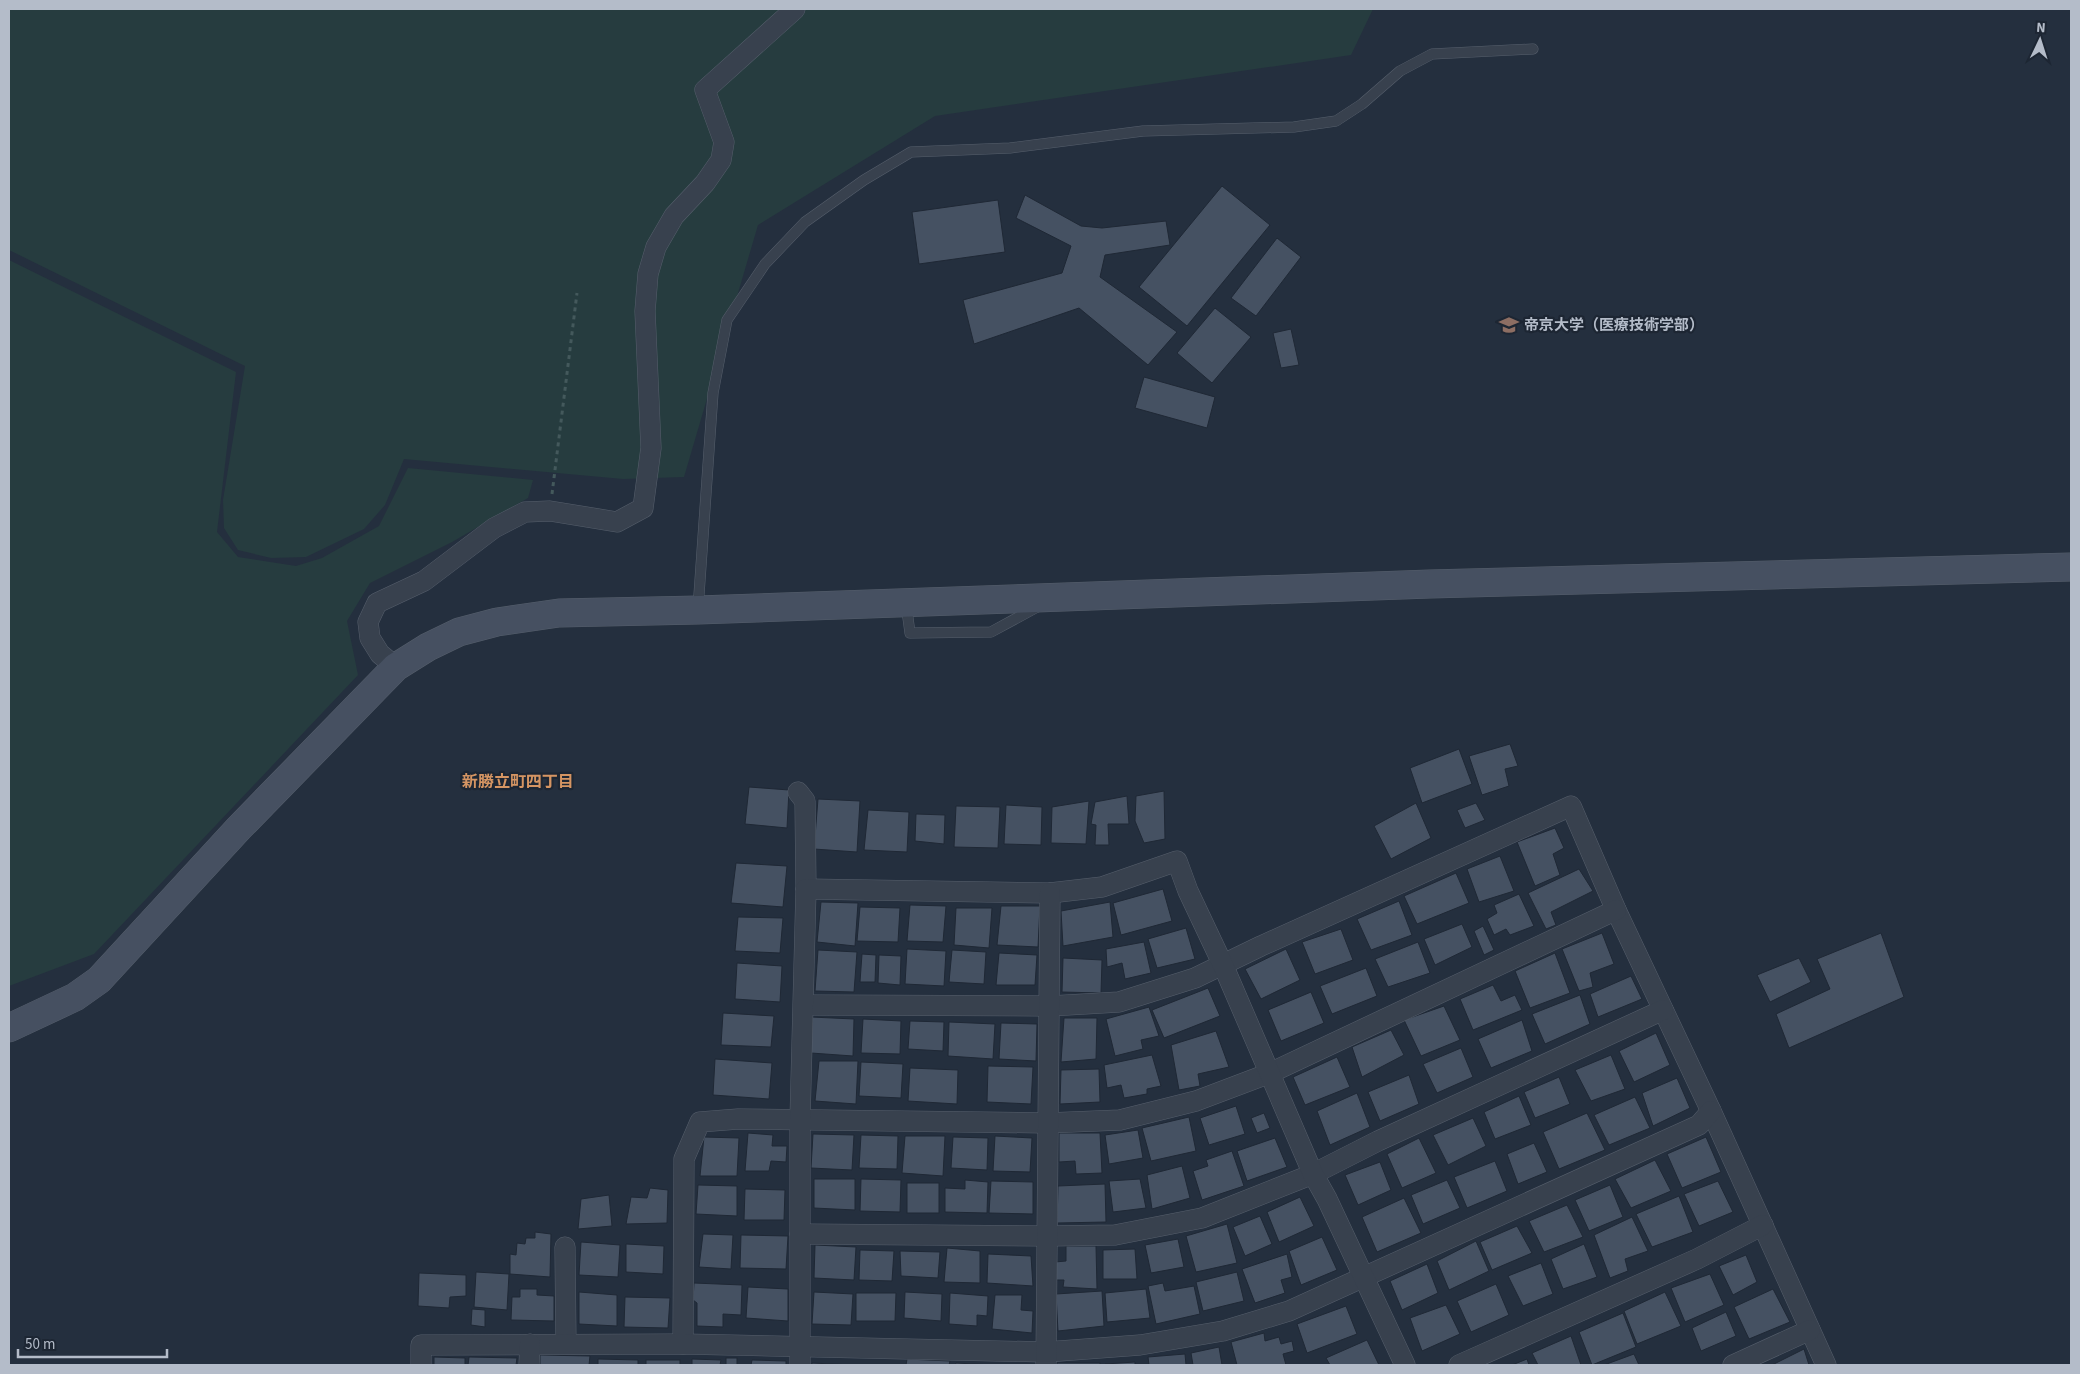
<svg xmlns="http://www.w3.org/2000/svg" width="2080" height="1374" font-family="'Source Sans 3','Noto Sans JP',sans-serif">
<style>
.green{fill:#263c3f}
.building{fill:#455162;stroke:#1f2835}
.lines{fill:none;stroke-linecap:round;stroke-linejoin:round}
.lane-casing{stroke:#565f6c;stroke-width:11}
.street-casing{stroke:#565f6c;stroke-width:21}
.secondary-casing{stroke:#565f6c;stroke-width:29}
.path{stroke:#44595c;stroke-width:3;stroke-dasharray:4 4;stroke-linecap:butt}
.lane{stroke:#38414e;stroke-width:10}
.street{stroke:#38414e;stroke-width:20}
.secondary{stroke:#465061;stroke-width:28}
.labels{text-anchor:middle;stroke-width:4.5;stroke-linejoin:round;paint-order:stroke}
.poi-label{font-size:15px;font-weight:bold;fill:#b4bcc9;stroke:#1d2633;text-anchor:start}
.neighbourhood-label{font-size:16px;font-weight:bold;fill:#d59563;stroke:#1d2633}
</style>
<rect width="100%" height="100%" fill="#242f3e"/>
<g class="green">
<path d="M9 9H1373L1351 55 935 116 758 225 684 477 623 479 404 459 385 505 364 529 306 557 271 558 238 550 224 528 223 500 245 366 9 250Z"/>
<path d="M9 260 236 372 217 532 238 557 296 566 322 558 379 526 408 468 533 480 528 498 452 542 370 583 347 621 358 675 94 954 9 986Z"/>
</g>
<g class="building">
<path d="M1222 186 1270 225 1187 326 1139 287Z"/>
<path d="M1025 195 1081 226 1102 228 1166 221 1170 245 1105 255 1100 277 1177 332 1148 365 1079 308 974 344 963 300 1062 273 1071 246 1016 218Z"/>
<path d="M998 200 1005 252 919 264 912 212Z"/>
<path d="M1277 238 1301 257 1256 316 1231 298Z"/>
<path d="M1215 308 1251 337 1212 383 1177 353Z"/>
<path d="M1291 329 1299 365 1281 368 1273 333Z"/>
<path d="M1144 377 1215 397 1207 428 1135 408Z"/>
<path d="M1510 744 1518 766 1505 769 1509 786 1482 795 1469 756Z"/>
<path d="M1459 749 1472 784 1422 803 1410 768Z"/>
<path d="M749 787 789 790 787 828 745 824Z"/>
<path d="M1164 791 1165 839 1144 843 1135 821 1136 796Z"/>
<path d="M1127 796 1129 824H1108L1109 845H1095L1096 825 1091 824 1095 802Z"/>
<path d="M818 799 860 801 857 852 814 849Z"/>
<path d="M1089 801 1086 844 1051 843 1052 807Z"/>
<path d="M1416 803 1431 838 1391 859 1374 826Z"/>
<path d="M1476 803 1485 820 1465 828 1457 810Z"/>
<path d="M1006 805 1042 807 1041 845 1004 844Z"/>
<path d="M956 806 1000 807 998 848 954 847Z"/>
<path d="M868 810 909 812 907 852 864 850Z"/>
<path d="M916 814 945 815 944 844 915 841Z"/>
<path d="M1555 828 1564 848 1553 854 1560 875 1535 886 1517 842Z"/>
<path d="M1500 856 1514 891 1479 902 1467 869Z"/>
<path d="M736 863 787 866 783 907 731 903Z"/>
<path d="M1579 869 1593 891 1551 912 1556 925 1546 929 1528 893Z"/>
<path d="M1456 873 1469 903 1417 924 1404 896Z"/>
<path d="M1163 889 1172 921 1121 935 1113 903Z"/>
<path d="M1519 894 1534 926 1510 935 1506 929 1494 935 1487 919 1497 913 1494 905Z"/>
<path d="M1399 901 1412 935 1371 950 1357 919Z"/>
<path d="M821 902 858 903 855 946 817 942Z"/>
<path d="M1110 902 1113 937 1063 946 1061 911Z"/>
<path d="M910 905 946 906 943 942 907 941Z"/>
<path d="M1001 906H1040L1038 947 997 945Z"/>
<path d="M860 907 900 908 898 942 857 941Z"/>
<path d="M956 908H992L989 948 954 945Z"/>
<path d="M738 917 783 918 780 953 735 951Z"/>
<path d="M1462 924 1472 947 1435 965 1424 939Z"/>
<path d="M1483 926 1494 950 1484 955 1474 931Z"/>
<path d="M1186 928 1195 959 1157 968 1148 939Z"/>
<path d="M1341 929 1353 960 1315 974 1302 942Z"/>
<path d="M1602 933 1614 964 1590 973 1593 987 1579 991 1562 949Z"/>
<path d="M1881 933 1904 997 1789 1048 1776 1014 1830 989 1817 959Z"/>
<path d="M1144 942 1151 973 1125 979 1122 963 1107 967 1106 949Z"/>
<path d="M1418 942 1430 973 1388 987 1375 959Z"/>
<path d="M907 949 946 951 944 986 905 984Z"/>
<path d="M1286 949 1300 980 1261 999 1245 969Z"/>
<path d="M818 950 857 952 854 992 815 991Z"/>
<path d="M952 950 986 952 984 984 949 982Z"/>
<path d="M999 953 1037 955 1035 985H996Z"/>
<path d="M1555 953 1570 993 1530 1008 1515 971Z"/>
<path d="M862 954 876 955 875 982H860Z"/>
<path d="M879 955 901 956 900 985 878 983Z"/>
<path d="M1063 958 1102 960 1101 993 1062 992Z"/>
<path d="M1799 958 1811 982 1770 1002 1757 975Z"/>
<path d="M737 963 782 966 780 1002 735 999Z"/>
<path d="M1366 968 1377 996 1332 1014 1320 986Z"/>
<path d="M1631 976 1642 999 1598 1017 1590 994Z"/>
<path d="M1493 985 1501 1001 1515 995 1522 1010 1473 1030 1460 999Z"/>
<path d="M1208 988 1220 1016 1164 1038 1152 1010Z"/>
<path d="M1311 992 1324 1023 1281 1041 1268 1010Z"/>
<path d="M1580 995 1590 1024 1545 1044 1532 1014Z"/>
<path d="M1444 1006 1460 1040 1421 1056 1404 1020Z"/>
<path d="M1149 1007 1159 1036 1141 1040 1143 1049 1115 1056 1106 1019Z"/>
<path d="M723 1013 774 1016 771 1047 721 1045Z"/>
<path d="M811 1017 854 1019 853 1056 811 1053Z"/>
<path d="M1064 1018H1097L1096 1059 1061 1062Z"/>
<path d="M863 1019 901 1021 900 1054 861 1053Z"/>
<path d="M1522 1020 1532 1051 1491 1068 1478 1039Z"/>
<path d="M910 1021 944 1022 943 1051 908 1049Z"/>
<path d="M949 1022 995 1024 993 1059 948 1056Z"/>
<path d="M1001 1023 1037 1024 1036 1061 999 1059Z"/>
<path d="M1391 1030 1404 1055 1362 1077 1352 1047Z"/>
<path d="M1216 1031 1229 1067 1198 1074 1200 1086 1179 1090 1171 1045Z"/>
<path d="M1656 1033 1670 1065 1634 1082 1619 1051Z"/>
<path d="M1461 1048 1473 1077 1437 1093 1423 1064Z"/>
<path d="M1152 1055 1161 1086 1147 1089V1094L1124 1098 1121 1085 1107 1088 1104 1065Z"/>
<path d="M1611 1055 1625 1089 1591 1101 1575 1070Z"/>
<path d="M1337 1057 1350 1087 1305 1105 1293 1077Z"/>
<path d="M715 1059 772 1063 769 1099 713 1095Z"/>
<path d="M819 1061H858L856 1104 815 1101Z"/>
<path d="M861 1062 903 1064 901 1098 859 1096Z"/>
<path d="M988 1066 1033 1067 1031 1104 987 1102Z"/>
<path d="M910 1068 958 1070 957 1104 908 1101Z"/>
<path d="M1099 1069 1100 1102 1060 1104 1061 1070Z"/>
<path d="M1409 1075 1419 1104 1380 1121 1368 1092Z"/>
<path d="M1559 1077 1570 1104 1535 1118 1524 1092Z"/>
<path d="M1677 1078 1690 1108 1653 1126 1642 1093Z"/>
<path d="M1357 1093 1370 1127 1330 1145 1317 1111Z"/>
<path d="M1519 1096 1531 1125 1495 1139 1484 1112Z"/>
<path d="M1635 1097 1650 1128 1609 1145 1594 1115Z"/>
<path d="M1236 1106 1245 1134 1209 1145 1200 1118Z"/>
<path d="M1264 1113 1270 1128 1257 1133 1251 1118Z"/>
<path d="M1587 1113 1605 1150 1559 1169 1543 1132Z"/>
<path d="M1189 1117 1196 1151 1151 1161 1142 1128Z"/>
<path d="M1473 1118 1486 1146 1448 1165 1433 1135Z"/>
<path d="M1138 1130 1143 1158 1109 1164 1105 1135Z"/>
<path d="M748 1133 773 1135 772 1146H787L786 1162 771 1161 769 1171H745Z"/>
<path d="M1059 1133H1100L1102 1173 1076 1174 1075 1161 1059 1162Z"/>
<path d="M813 1134 854 1135 852 1170 811 1168Z"/>
<path d="M861 1135 898 1136 897 1169 859 1168Z"/>
<path d="M905 1136H945L943 1176 902 1173Z"/>
<path d="M995 1136 1032 1138 1030 1172 993 1171Z"/>
<path d="M704 1137 739 1138 737 1176H700Z"/>
<path d="M953 1137 988 1138 987 1170 951 1168Z"/>
<path d="M1706 1137 1721 1172 1682 1188 1667 1154Z"/>
<path d="M1275 1138 1287 1167 1247 1181 1237 1151Z"/>
<path d="M1419 1138 1436 1173 1402 1188 1387 1154Z"/>
<path d="M1534 1143 1547 1172 1518 1184 1507 1154Z"/>
<path d="M1232 1151 1244 1186 1202 1200 1193 1171 1208 1166 1206 1160Z"/>
<path d="M1655 1160 1671 1191 1631 1208 1615 1179Z"/>
<path d="M1495 1161 1507 1191 1467 1208 1454 1177Z"/>
<path d="M1380 1162 1391 1190 1358 1205 1345 1175Z"/>
<path d="M1182 1166 1190 1198 1152 1209 1147 1175Z"/>
<path d="M814 1179H855V1210L814 1208Z"/>
<path d="M861 1179 901 1180 900 1212 860 1211Z"/>
<path d="M1140 1179 1146 1208 1113 1212 1109 1181Z"/>
<path d="M965 1180 988 1182 987 1213 945 1212V1188L965 1189Z"/>
<path d="M1447 1180 1460 1208 1423 1224 1411 1195Z"/>
<path d="M991 1181 1033 1182V1214L989 1213Z"/>
<path d="M1718 1181 1733 1212 1699 1226 1684 1194Z"/>
<rect x="907" y="1183" width="32" height="30"/>
<path d="M1105 1184 1106 1222 1057 1223 1058 1186Z"/>
<path d="M698 1185 737 1186V1216L696 1214Z"/>
<path d="M1610 1185 1623 1217 1589 1231 1575 1200Z"/>
<path d="M650 1188 668 1190 667 1223 626 1224 631 1197 647 1198Z"/>
<path d="M745 1189 785 1190 784 1220H744Z"/>
<path d="M609 1195 612 1226 578 1229 581 1199Z"/>
<path d="M1679 1196 1693 1232 1652 1247 1636 1214Z"/>
<path d="M1300 1197 1314 1226 1279 1242 1267 1212Z"/>
<path d="M1404 1198 1421 1233 1377 1252 1362 1217Z"/>
<path d="M1567 1205 1583 1237 1544 1252 1529 1221Z"/>
<path d="M1260 1216 1272 1244 1245 1256 1233 1227Z"/>
<path d="M1632 1217 1648 1251 1625 1259 1628 1271 1610 1278 1594 1235Z"/>
<path d="M1227 1224 1237 1263 1196 1272 1186 1236Z"/>
<path d="M1517 1226 1532 1253 1492 1270 1480 1242Z"/>
<path d="M535 1232 551 1234 550 1277 510 1274V1254L516 1255 517 1243 525 1244 526 1238H535Z"/>
<path d="M703 1234 733 1235 731 1269 699 1267Z"/>
<path d="M741 1235 788 1236 786 1269 740 1268Z"/>
<path d="M1322 1237 1337 1270 1301 1285 1289 1251Z"/>
<path d="M1178 1239 1184 1267 1151 1273 1145 1245Z"/>
<path d="M1476 1241 1489 1271 1449 1290 1437 1261Z"/>
<path d="M581 1242 620 1245 618 1277 579 1275Z"/>
<path d="M626 1244 664 1246 663 1274 626 1272Z"/>
<path d="M1584 1244 1597 1277 1563 1289 1551 1259Z"/>
<path d="M815 1245 856 1247 854 1280 814 1278Z"/>
<path d="M1066 1246H1096L1097 1289 1063 1287 1064 1280H1055V1262L1066 1261Z"/>
<path d="M947 1248 980 1251V1283L944 1282Z"/>
<path d="M1135 1249 1137 1279H1103V1250Z"/>
<path d="M860 1250 894 1251 892 1281 859 1280Z"/>
<path d="M900 1251 940 1252 938 1278 901 1276Z"/>
<path d="M988 1254 1031 1256 1033 1286 987 1283Z"/>
<path d="M1287 1254 1292 1277 1281 1280 1285 1293 1255 1303 1242 1269Z"/>
<path d="M1746 1255 1757 1282 1733 1295 1719 1266Z"/>
<path d="M1541 1263 1553 1294 1523 1306 1508 1276Z"/>
<path d="M1427 1264 1438 1293 1402 1310 1390 1281Z"/>
<path d="M476 1272 509 1274 507 1310 474 1307Z"/>
<path d="M1237 1272 1244 1301 1203 1311 1196 1282Z"/>
<path d="M419 1273 466 1275V1296L450 1297 449 1308 418 1306Z"/>
<path d="M1710 1274 1724 1305 1685 1322 1671 1288Z"/>
<path d="M694 1283 742 1285 741 1315 723 1314V1327L697 1326V1303L693 1300Z"/>
<path d="M1163 1283 1165 1291 1194 1286 1200 1314 1156 1324 1148 1286Z"/>
<path d="M1496 1284 1509 1315 1471 1332 1457 1301Z"/>
<path d="M748 1287 788 1289V1321L746 1318Z"/>
<path d="M520 1289H537V1295L554 1296V1321L511 1320 512 1297H520Z"/>
<path d="M1146 1289 1150 1318 1107 1322 1105 1293Z"/>
<path d="M1773 1289 1790 1322 1749 1339 1734 1307Z"/>
<path d="M1102 1291 1104 1326 1058 1331 1056 1294Z"/>
<path d="M579 1292 617 1295V1326L579 1324Z"/>
<path d="M814 1292 853 1294 851 1325 812 1324Z"/>
<path d="M905 1292 942 1294 941 1321 904 1318Z"/>
<path d="M1665 1292 1681 1326 1637 1344 1624 1311Z"/>
<path d="M856 1293H896L895 1321H856Z"/>
<path d="M950 1293 988 1296 987 1316 977 1315V1326L949 1324Z"/>
<path d="M995 1295H1022L1021 1310 1033 1311 1032 1333 992 1329Z"/>
<path d="M625 1297 670 1298 668 1328 624 1327Z"/>
<path d="M1446 1305 1460 1334 1422 1351 1410 1318Z"/>
<path d="M1346 1306 1357 1334 1307 1353 1297 1324Z"/>
<path d="M472 1309 485 1310V1327L471 1325Z"/>
<path d="M1726 1312 1736 1336 1701 1351 1692 1328Z"/>
<path d="M1623 1313 1636 1347 1592 1365 1579 1332Z"/>
<path d="M1264 1333 1265 1341 1279 1337 1281 1344 1292 1341 1294 1351 1283 1354 1286 1365H1237L1231 1342Z"/>
<path d="M1571 1336 1581 1365H1538L1532 1353Z"/>
<path d="M1367 1340 1379 1365H1330L1326 1358Z"/>
<path d="M1219 1347 1222 1365H1193L1191 1353Z"/>
<path d="M1804 1349 1809 1365H1772Z"/>
<path d="M1185 1354 1186 1365H1149L1148 1357Z"/>
<path d="M1634 1354 1639 1365H1604Z"/>
<path d="M540 1355 590 1356 589 1365H540Z"/>
<path d="M434 1357 465 1358V1365H434Z"/>
<path d="M469 1357 517 1358 516 1365H468Z"/>
<rect x="726" y="1358" width="11" height="7"/>
<path d="M598 1359 638 1360V1365H598Z"/>
<path d="M692 1359 721 1360 720 1365H692Z"/>
<path d="M907 1359 950 1361 949 1365H906Z"/>
<path d="M1527 1359 1529 1365H1512Z"/>
<rect x="646" y="1360" width="34" height="5"/>
<path d="M752 1360 786 1361V1365H751Z"/>
<path d="M1135 1362V1365H1105V1364Z"/>
<path d="M812 1363 852 1365H812Z"/>
<path d="M956 1363 992 1365H955Z"/>
<rect x="1057" y="1363" width="43" height="2"/>
</g>
<g class="lines">
<defs>
<g id="lane">
<path d="M906 603 910 633 991 632 1039 606"/>
<path d="M698 609 713 393 727 320 765 264 805 222 864 180 911 152 1010 148 1143 131 1294 127 1336 121 1362 104 1400 71 1432 54 1533 49"/>
</g>
<g id="street">
<path d="M396 667 380 654 370 638 368 622 377 603 424 581 494 528 525 512 550 511 617 522 643 508 651 448 645 311 648 274 656 247 674 216 705 183 721 160 724 142 705 90 795 9"/>
<path d="M798 792 805 801 806 889"/>
<path d="M804 1005 1050 1006 1119 1002 1195 978 1261 946 1571 806 1616 910 1711 1111 1826 1365"/>
<path d="M800 1234 1048 1236 1115 1235 1202 1218 1313 1174 1378 1141 1663 1010"/>
<path d="M565 1247 566 1344"/>
<path d="M683 1344 684 1159 700 1122 738 1119 1047 1123 1120 1120 1196 1101 1270 1073 1616 910"/>
<path d="M421 1365V1345L683 1344 1046 1352 1140 1345 1223 1331 1289 1311 1699 1125 1711 1111"/>
<path d="M529 1365 530 1344"/>
<path d="M800 1365V1120L806 889 1050 893 1102 887 1177 861 1188 891 1223 965 1313 1174 1327 1199 1405 1365"/>
<path d="M1046 1365 1050 893"/>
<path d="M1459 1365 1697 1259 1763 1225"/>
<path d="M1733 1365 1810 1330"/>
</g>
<path id="secondary" d="M9 1028 75 997 99 980 239 828 396 667 428 647 459 632 497 622 559 613 698 610 1430 584 2071 567"/>
</defs>
<use href="#lane" class="lane-casing"/>
<use href="#street" class="street-casing"/>
<use href="#secondary" class="secondary-casing"/>
<path class="path" d="M552 494 577 293"/>
<use href="#lane" class="lane"/>
<use href="#street" class="street"/>
<use href="#secondary" class="secondary"/>
</g>
<defs>
<symbol id="university-bare" viewBox="-9 -9 18 18"><path d="M0-5L7-2L0 1L-7-2ZM-4 1L0 2.5L4 1V4Q0 6-4 4Z" fill="#8d6e63" stroke="#1d2633" stroke-width="2.5" paint-order="stroke"/></symbol>
</defs>
<g fill-rule="evenodd">
<use href="#university-bare" x="1495" y="311" width="28" height="28"/>
</g>
<g class="labels">
<g class="poi-label">
<text x="1524" y="330">帝京大学（医療技術学部）</text>
</g>
<g class="neighbourhood-label">
<text x="518" y="787">新勝立町四丁目</text>
</g>
</g>
<rect width="2080" height="1374" fill="none" stroke="#b4bcc9" stroke-width="20"/>
<g transform="translate(2040 40) rotate(4)" stroke="#1d2633" stroke-width="4" paint-order="stroke">
<path d="M0-4L9 19L0 12L-9 19Z" fill="#b4bcc9"/>
<text y="-8" font-size="14" font-weight="bold" text-anchor="middle" fill="#b4bcc9">N</text>
</g>
<path d="M18 1349v8h149v-8" fill="none" stroke="#b4bcc9" stroke-width="2.5"/>
<text x="25" y="1349" font-size="15" fill="#b4bcc9" stroke="#1d2633" stroke-width="4" paint-order="stroke">50 m</text>
</svg>
